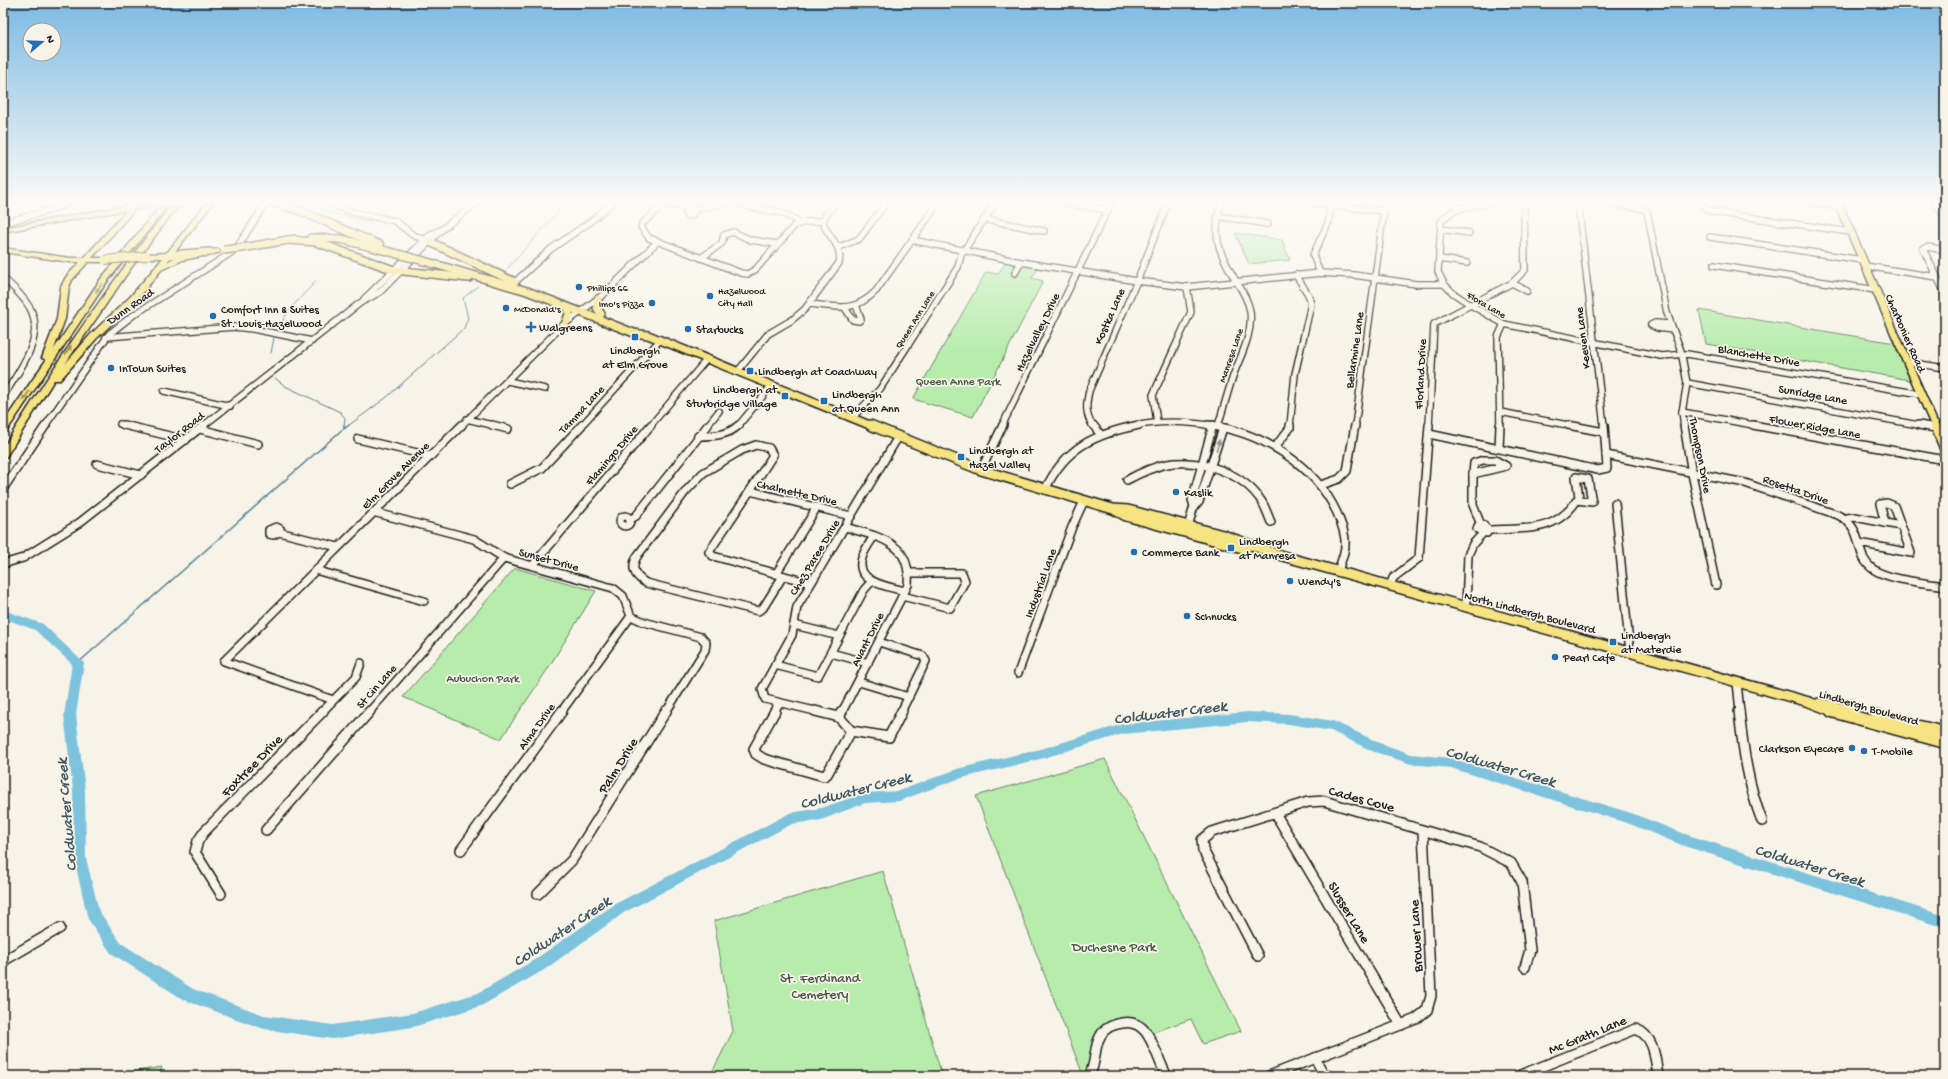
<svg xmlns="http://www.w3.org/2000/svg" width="1948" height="1079" font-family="'Gochi Hand',sans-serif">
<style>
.green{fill:#b7ecad;stroke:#6a8464}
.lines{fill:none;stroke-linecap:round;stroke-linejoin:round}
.stream-far1{stroke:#568090;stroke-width:1}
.stream{stroke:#568090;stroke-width:1.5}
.river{fill:#7dc3de;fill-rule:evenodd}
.minor-far2-casing{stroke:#1c1c1c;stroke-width:8}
.minor-far1-casing{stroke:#1c1c1c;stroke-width:10}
.minor-casing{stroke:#1c1c1c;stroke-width:12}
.major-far2-casing{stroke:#1c1c1c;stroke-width:10}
.major-far1-casing{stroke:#1c1c1c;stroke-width:12}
.major-casing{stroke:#1c1c1c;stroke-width:15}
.highway-casing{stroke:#1c1c1c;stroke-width:3}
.minor-far2{stroke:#f7f3e8;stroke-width:5.5}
.minor-far1{stroke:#f7f3e8;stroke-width:7}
.minor{stroke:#f7f3e8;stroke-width:9}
.major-far2{stroke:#f6e381;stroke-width:7}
.major-far1{stroke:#f6e381;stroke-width:9}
.major{stroke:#f6e381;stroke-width:12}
.highway{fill:#f6e381;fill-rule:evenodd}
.major-bridge-casing{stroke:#1c1c1c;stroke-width:10;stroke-linecap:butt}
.highway-bridge-casing{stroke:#1c1c1c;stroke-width:10;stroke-linecap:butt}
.major-bridge{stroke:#f6e381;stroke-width:7}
.highway-bridge{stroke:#f6e381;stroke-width:8}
.oneway{fill:#948954}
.oneway2{fill:#94928c}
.poi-dot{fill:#1f6fb2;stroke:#f7f3e8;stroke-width:1.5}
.labels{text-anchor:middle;stroke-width:3.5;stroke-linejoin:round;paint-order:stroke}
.far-poi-label{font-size:10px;fill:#1c1c1c;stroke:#f7f3e8;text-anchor:start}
.far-street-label{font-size:10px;fill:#1c1c1c;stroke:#f7f3e8}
.street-label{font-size:12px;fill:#1c1c1c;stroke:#f7f3e8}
.poi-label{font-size:12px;fill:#1c1c1c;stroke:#f7f3e8;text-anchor:start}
.park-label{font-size:12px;fill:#4a5a48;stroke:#f7f3e8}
.near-street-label{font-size:14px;fill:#1c1c1c;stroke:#f7f3e8}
.near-park-label{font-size:14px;fill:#4a5a48;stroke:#f7f3e8}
.near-water-label{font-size:16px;font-style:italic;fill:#3e5660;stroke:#f7f3e8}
</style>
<rect width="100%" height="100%" fill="#f7f3e8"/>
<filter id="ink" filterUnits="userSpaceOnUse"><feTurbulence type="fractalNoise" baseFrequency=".025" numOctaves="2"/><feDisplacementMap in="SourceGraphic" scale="8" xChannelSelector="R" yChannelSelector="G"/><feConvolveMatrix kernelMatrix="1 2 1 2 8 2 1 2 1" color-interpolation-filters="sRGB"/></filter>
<g filter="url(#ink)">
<g class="green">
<path d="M1235 233 1282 240 1290 260 1249 264Z"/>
<path d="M1007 260 1040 265 1032 278 1043 281 973 417 913 399 986 272 998 274Z"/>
<path d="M1699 310 1895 343 1910 380 1706 344Z"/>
<path d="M515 568 596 591 547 670 501 739 403 697Z"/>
<path d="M1105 759 1241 1031 1203 1044 1191 1019 1148 1034 1132 1021 1102 1033 1093 1070 1083 1075 976 796Z"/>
<path d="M883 871 942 1076H710L733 1031 714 921Z"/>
<path d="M162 1067 159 1076H116L117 1074Z"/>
</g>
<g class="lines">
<g class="stream-far1">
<path d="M311 203 325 211 370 222V224"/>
<path d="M3 226 39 217 78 203"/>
<path d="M507 269 557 213 561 203"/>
<path d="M277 330 289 310 316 281"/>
<path d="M271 353 274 338"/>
<path d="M275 378 285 386 340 412 345 418 344 426"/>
<path d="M348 426 387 397 464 328 468 318 463 298 478 286"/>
</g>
<g class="stream">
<path d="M344 429 349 425"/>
<path d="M78 663 344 428V425"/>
</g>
<path class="river" d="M3 610 43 624 84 663 76 715 85 790 86 858 99 911 121 943 193 989 264 1015 332 1025 413 1013 478 993 534 960 615 904 790 813 821 808 865 793 899 791 957 769 1044 748 1123 724 1248 712 1289 714 1333 721 1380 743 1411 754 1451 758 1631 813 1685 834 1945 916V928L1684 846 1630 824 1451 768 1411 764 1372 751 1331 731 1289 724 1248 722 1123 734 1044 758 958 779 899 801 865 803 821 820 792 824 625 912 544 970 481 1006 413 1027 332 1039 264 1029 184 1000 111 953 88 919 74 858 73 790 64 715 72 664 35 630 3 618Z"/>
<defs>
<g id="minor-far2">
<path d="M328 203 352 212 395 221 413 235 428 241"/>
<path d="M658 203 697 209 724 203"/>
<path d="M665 203 642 224 641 227 649 238 741 273 748 274 756 269 795 225 806 222 823 221"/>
<path d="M738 203C758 212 782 207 799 223"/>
<path d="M1066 203 1108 210"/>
<path d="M1312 203 1383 211"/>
<path d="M1452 203 1459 208"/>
<path d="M1488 203C1470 206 1452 207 1441 222L1438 272 1444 284 1453 293 1471 305 1504 324 1661 356 1687 354 1921 394"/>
<path d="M1578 203 1604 426"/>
<path d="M1606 203 1642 208 1647 211 1667 313 1681 351 1687 383 1682 412 1684 426"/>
<path d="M1701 203 1706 209 1713 212 1850 232"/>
<path d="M1812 203 1840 207"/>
<path d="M1935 203 1945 218"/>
<path d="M689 209 686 214 687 216 692 215 696 209"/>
<path d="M1217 216 1268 224"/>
<path d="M984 219 1044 231"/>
<path d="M3 223 47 211 67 203"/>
<path d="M1441 229 1469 233"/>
<path d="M1710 237 1862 260"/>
<path d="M912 240 1021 262 1137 281 1187 287 1320 273 1354 275 1416 284H1444"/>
<path d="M839 247 859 239 886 203"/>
<path d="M1945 250 1927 247 1923 249 1945 293"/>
<path d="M701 258 722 243 724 235 733 232 751 240 777 244"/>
<path d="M1439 259 1467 263"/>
<path d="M1714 265 1876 290"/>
<path d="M1865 266 1937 277"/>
<path d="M1015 273 1021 262"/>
<path d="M1320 273 1313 255 1329 221 1330 205"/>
<path d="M3 278C13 287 23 296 30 308 46 338 18 372 3 397"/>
<path d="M515 282 551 249 590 222 612 203"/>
<path d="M1512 283 1527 291"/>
<path d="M364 299 431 234 441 230 476 203"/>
<path d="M810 304C838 307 854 313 876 291L932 212 936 203"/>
<path d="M845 308 853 320 859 321 861 319 856 305"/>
<path d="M1670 324 1655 323 1651 325 1657 328 1673 330"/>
<path d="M106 337 234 327 253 329 312 341"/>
<path d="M1907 362 1945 368"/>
<path d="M738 371 768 334 792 320 805 309 839 263C843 246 829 238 823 223L825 216 836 203"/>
<path d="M508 381 545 389"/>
<path d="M1687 383 1924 426"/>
<path d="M164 391 230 406"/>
<path d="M1500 412 1573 426"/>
<path d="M1682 412 1759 426"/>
<path d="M852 418 880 389 958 267 961 255 995 203"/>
<path d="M467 419 496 426"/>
<path d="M1157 422 1153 395 1191 312 1187 287"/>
<path d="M120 424 128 426"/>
<path d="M45 426 109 334 132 316 231 253 238 246 266 203"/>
<path d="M203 426 360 303 380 292 441 230"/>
<path d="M461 426 562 326 604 294 657 242"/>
<path d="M581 426 660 340"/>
<path d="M650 426 707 359"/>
<path d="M707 426 719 411"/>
<path d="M738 426 772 385"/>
<path d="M1002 426 1111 203"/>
<path d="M1093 426C1085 415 1086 404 1089 391L1137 281 1168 203"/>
<path d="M1134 426C1162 420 1188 422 1215 426"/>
<path d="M1218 426C1223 409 1228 392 1233 376 1241 355 1253 334 1250 311 1248 300 1242 290 1236 281 1218 251 1212 237 1221 203"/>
<path d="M1290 426 1295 374 1311 304 1309 296 1296 275"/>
<path d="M1355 426 1385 203"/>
<path d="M1429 426 1434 324 1512 283 1525 270 1524 206 1521 203"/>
<path d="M1500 426 1498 337 1504 324"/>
</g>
<g id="minor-far1">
<path d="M124 425 186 440"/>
<path d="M492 425 508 429"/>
<path d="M1093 425 1101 435"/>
<path d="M1208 425C1260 432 1314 463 1337 513 1341 523 1346 534 1345 545 1345 554 1340 563 1338 572"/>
<path d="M1568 425 1604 432"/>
<path d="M1684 425 1692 474 1716 585"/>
<path d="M1753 425 1945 460"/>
<path d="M1919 425 1935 428"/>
<path d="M1218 427 1219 425"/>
<path d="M200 429 258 444"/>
<path d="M1429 434 1598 470 1607 468 1604 425"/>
<path d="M698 436C713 436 727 436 739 425"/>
<path d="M358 439 430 456"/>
<path d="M1275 447 1290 428V425"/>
<path d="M1499 448 1500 425"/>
<path d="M1606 455 1745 483 1838 515C1867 530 1852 554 1873 569 1888 580 1927 583 1945 586"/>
<path d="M1483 460H1495L1506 466 1473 474 1474 463Z"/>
<path d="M97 464 141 475"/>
<path d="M981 470 1003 425"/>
<path d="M1473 474V505L1481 525"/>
<path d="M1576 477 1588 479 1592 502 1577 500 1579 497Z"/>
<path d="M1127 480C1140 473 1152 467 1167 464 1201 459 1243 472 1262 502 1266 508 1268 516 1271 522"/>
<path d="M510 484 542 468 582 425"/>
<path d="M1321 485 1339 479 1347 471 1355 425"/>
<path d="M3 489 46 425"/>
<path d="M1045 490C1065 447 1095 434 1139 425"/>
<path d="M750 491 773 455 769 448 756 445 742 450 703 473 686 491 638 555C630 567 634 576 646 583L758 611 763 608 783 576"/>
<path d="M1615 503 1630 653"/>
<path d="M1194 506 1192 500 1213 425"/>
<path d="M373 512 474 539 504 558 613 588 623 596 631 616 644 622 701 637 706 643 705 650 666 712"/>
<circle cx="625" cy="521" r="5"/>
<path d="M1847 518 1855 517 1901 526"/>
<path d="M631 519 636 516 708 425"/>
<path d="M1483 525 1488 530 1487 533 1477 529 1478 526Z"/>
<path d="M276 527 280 529 279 532 273 535 269 534V530Z"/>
<path d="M1187 530 1194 506 1199 502 1223 428"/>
<path d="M1488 530C1523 528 1555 534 1577 500"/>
<path d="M279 532 338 547"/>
<path d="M874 536C870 543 864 550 862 558 854 582 889 587 905 591"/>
<path d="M1859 543 1911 553 1894 506 1887 503 1880 504 1885 523"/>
<path d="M3 564 23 558 79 523 204 425"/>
<path d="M533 565 651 425"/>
<path d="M315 570 424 601"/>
<path d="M776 574 817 507"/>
<path d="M810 583 713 556 709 552 750 491 851 516"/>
<path d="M1390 586 1393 578 1419 558 1429 425"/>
<path d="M902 596 950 608 965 581 962 573H910"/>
<path d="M1466 607 1468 555 1473 544 1483 533"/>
<path d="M794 625 839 636"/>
<path d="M879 642 923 656 926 661 901 712"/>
<path d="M831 653 868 663"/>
<path d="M775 665 818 676 864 590 871 582"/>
<path d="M1018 673 1072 527 1084 501"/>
<path d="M859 682 909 697"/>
<path d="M1737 682 1740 712"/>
<path d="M333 700 224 661 462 425"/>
<path d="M322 712 356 677 361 663"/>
<path d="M369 712 504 558"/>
<path d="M561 712 631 616"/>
<path d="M774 712 779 703"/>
<path d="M819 712 765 699 762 689 792 635 797 607 898 437"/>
<path d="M842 712 908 585C912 542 879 537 845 527"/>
</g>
<g id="minor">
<path d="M775 711 754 749 756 754 764 759 824 776 827 774 851 731"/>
<path d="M815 711 839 717 842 711"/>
<path d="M1739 711C1743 749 1748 785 1762 821"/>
<path d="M839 717 851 731 889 737 902 711"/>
<path d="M1275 813 1401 1025"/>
<path d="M266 830 370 711"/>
<path d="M461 850 562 711"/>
<path d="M221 894 195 852 198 841 204 832 323 711"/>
<path d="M538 894 572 860 666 711"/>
<path d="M1258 956 1203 850 1202 840 1212 832 1308 802 1324 801 1480 847 1511 863 1522 882 1530 950 1525 967"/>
<path d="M3 961 60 928"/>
<path d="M1315 1058 1323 1073 1329 1076"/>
<path d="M1089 1076C1097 1063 1093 1047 1101 1035 1105 1028 1114 1024 1122 1023 1151 1017 1155 1057 1167 1076"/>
<path d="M1269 1076 1416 1019 1427 1010 1431 996 1423 831"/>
<path d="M1518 1076 1636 1029C1655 1037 1655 1058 1658 1076"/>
</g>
<g id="major-far2">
<path d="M274 203 298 210 380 245"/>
<path d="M1838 203 1935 426"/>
<path d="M311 238 341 239 398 254"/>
<path d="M288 240 316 242 394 270 469 278"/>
<path d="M430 242 515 282"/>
<path d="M242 248 294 239"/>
<path d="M169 255 210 252"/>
<path d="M424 261 527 291 634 333 648 335 872 426"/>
<path d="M598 299 597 308 601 314"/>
<path d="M566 322 569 314 568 308"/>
</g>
<g id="major-far1">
<path d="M870 425 981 470 1113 509 1128 510 1223 535 1279 555 1809 702 1835 712"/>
<path d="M1935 425 1945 449"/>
<path d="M1115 510 1126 516 1246 549"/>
<path d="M1819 703 1855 711"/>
</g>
<g id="major">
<path d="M1832 711 1945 742"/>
<path d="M1877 717 1945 733"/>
</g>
<g id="highway">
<path d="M133 203H140L139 205 156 203 160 205 156 207 135 209 92 258H105L109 260 108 262H88L72 280 69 287 65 319 54 349 100 280 163 203H170L106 283 6 432 3 433V423L46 360 42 358 57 319 61 287 66 277 80 262H70L3 252V248L70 258H84L127 210 3 232V228L131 205Z"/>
<path d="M173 203H180L133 265 65 364 91 334 130 297 163 258H147L143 256 144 254 167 253 206 203H213L167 262 178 256 218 249 222 251 218 253 183 260 161 270 136 301 97 338 60 380H54L6 457 3 458V448C56 363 111 281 173 203Z"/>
</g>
</defs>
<use href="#minor-far2" class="minor-far2-casing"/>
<use href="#minor-far1" class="minor-far1-casing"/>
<use href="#minor" class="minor-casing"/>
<use href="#major-far2" class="major-far2-casing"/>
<use href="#major-far1" class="major-far1-casing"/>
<use href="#major" class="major-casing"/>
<use href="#highway" class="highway-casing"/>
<use href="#minor-far2" class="minor-far2"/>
<use href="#minor-far1" class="minor-far1"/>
<use href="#minor" class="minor"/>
<use href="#major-far2" class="major-far2"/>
<use href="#major-far1" class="major-far1"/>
<use href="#major" class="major"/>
<use href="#highway" class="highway"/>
<defs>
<g id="major-bridge">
<path d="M224 250 242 248"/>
<path d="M398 254 424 261"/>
</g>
<g id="highway-bridge">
<path d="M156 205 187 203"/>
<path d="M105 260 147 256"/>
</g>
</defs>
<use href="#major-bridge" class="major-bridge-casing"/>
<use href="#highway-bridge" class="highway-bridge-casing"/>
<use href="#major-bridge" class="major-bridge"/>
<use href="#highway-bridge" class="highway-bridge"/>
</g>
<defs><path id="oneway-solid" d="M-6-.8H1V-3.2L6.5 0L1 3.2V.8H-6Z"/></defs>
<g class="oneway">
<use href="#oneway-solid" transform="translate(99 288) rotate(125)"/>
<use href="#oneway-solid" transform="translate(68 350) rotate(-56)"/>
<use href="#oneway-solid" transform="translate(26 396) rotate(124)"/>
</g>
<use class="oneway2" href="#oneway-solid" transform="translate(1218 445) rotate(-74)"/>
</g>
<linearGradient id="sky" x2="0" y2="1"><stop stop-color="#7dbae4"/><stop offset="0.57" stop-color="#fbfaf5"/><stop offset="1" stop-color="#fbfaf5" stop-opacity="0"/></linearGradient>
<rect width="1948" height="354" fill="url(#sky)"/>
<g class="poi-dot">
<circle cx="579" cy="287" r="4"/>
<circle cx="710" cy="296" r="4"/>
<circle cx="652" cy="303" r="4"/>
<circle cx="506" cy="308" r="4"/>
<circle cx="213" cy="316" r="4"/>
<path d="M529 321h4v4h4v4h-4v4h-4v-4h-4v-4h4z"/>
<circle cx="688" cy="329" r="4"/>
<rect x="631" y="333" width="8" height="8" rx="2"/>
<circle cx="111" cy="368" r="4"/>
<rect x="746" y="367" width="8" height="8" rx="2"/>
<rect x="781" y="392" width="8" height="8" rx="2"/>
<rect x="820" y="397" width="8" height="8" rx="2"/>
<rect x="957" y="453" width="8" height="8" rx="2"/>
<circle cx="1176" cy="492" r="4"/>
<rect x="1227" y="544" width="8" height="8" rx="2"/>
<circle cx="1134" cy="552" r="4"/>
<circle cx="1290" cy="581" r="4"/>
<circle cx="1187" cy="616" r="4"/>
<rect x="1609" y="638" width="8" height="8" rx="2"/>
<circle cx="1555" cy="657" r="4"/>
<circle cx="1852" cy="748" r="4"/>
<circle cx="1864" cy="751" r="4"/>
</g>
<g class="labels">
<g class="far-poi-label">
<text x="587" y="291">Phillips 66</text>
<text x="718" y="294">Hazelwood<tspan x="718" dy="12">City Hall</tspan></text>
<text x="644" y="307" text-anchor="end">Imo's Pizza</text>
<text x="514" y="312">McDonald's</text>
</g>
<g class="far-street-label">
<text transform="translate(1487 304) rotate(30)" y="4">Flora Lane</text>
<text transform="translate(914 319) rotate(-58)" y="4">Queen Ann Lane</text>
<text transform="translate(1230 355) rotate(-71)" y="4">Manresa Lane</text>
</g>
<g class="street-label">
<text transform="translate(130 306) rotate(-35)" y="4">Dunn Road</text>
<text transform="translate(1109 316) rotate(-66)" y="4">Kostka Lane</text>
<text transform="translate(1037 332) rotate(-64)" y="4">Hazelvalley Drive</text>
<text transform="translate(1906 333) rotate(66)" y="4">Charbonier Road</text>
<text transform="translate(1582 338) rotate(-97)" y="4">Keeven Lane</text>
<text transform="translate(1354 350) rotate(-82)" y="4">Bellarmine Lane</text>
<text transform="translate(1759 355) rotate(10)" y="4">Blanchette Drive</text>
<text transform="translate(1420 374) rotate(-87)" y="4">Florland Drive</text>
<text transform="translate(1813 394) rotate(10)" y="4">Sunridge Lane</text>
<text transform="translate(581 409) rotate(-47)" y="4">Tamma Lane</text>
<text transform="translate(1815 426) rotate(10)" y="4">Flower Ridge Lane</text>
<text transform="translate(179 432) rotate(-38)" y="4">Taylor Road</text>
<text transform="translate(611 455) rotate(-50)" y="4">Flamingo Drive</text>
<text transform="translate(1701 455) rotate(79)" y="4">Thompson Drive</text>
<text transform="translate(395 475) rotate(-45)" y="4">Elm Grove Avenue</text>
<text transform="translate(1796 489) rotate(19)" y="4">Rosetta Drive</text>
<text transform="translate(797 492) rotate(13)" y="4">Chalmette Drive</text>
<text transform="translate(814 557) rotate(-59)" y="4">Chez Paree Drive</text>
<text transform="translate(549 559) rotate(15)" y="4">Sunset Drive</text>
<text transform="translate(1040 583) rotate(-70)" y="4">Industrial Lane</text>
<text transform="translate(1530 612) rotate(15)" y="4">North Lindbergh Boulevard</text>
<text transform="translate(867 639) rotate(-63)" y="4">Avant Drive</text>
<text transform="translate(376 686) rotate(-49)" y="4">St Cin Lane</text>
<text transform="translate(1869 707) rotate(16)" y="4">Lindbergh Boulevard</text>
<text transform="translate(536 726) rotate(-54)" y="4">Alma Drive</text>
</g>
<g class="poi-label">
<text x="221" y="313">Comfort Inn &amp; Suites<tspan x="221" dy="14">St. Louis-Hazelwood</tspan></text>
<text x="539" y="331">Walgreens</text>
<text x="696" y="333">Starbucks</text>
<text x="635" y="354" text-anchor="middle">Lindbergh<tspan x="635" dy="14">at Elm Grove</tspan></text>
<text x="119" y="372">InTown Suites</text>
<text x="758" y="375">Lindbergh at Coachway</text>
<text x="777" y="393" text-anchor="end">Lindbergh at<tspan x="777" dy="14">Sturbridge Village</tspan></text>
<text x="832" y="398">Lindbergh<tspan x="832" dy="14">at Queen Ann</tspan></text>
<text x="969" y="454">Lindbergh at<tspan x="969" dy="14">Hazel Valley</tspan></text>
<text x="1184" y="496">Kaslik</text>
<text x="1239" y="545">Lindbergh<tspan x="1239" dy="14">at Manresa</tspan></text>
<text x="1142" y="556">Commerce Bank</text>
<text x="1298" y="585">Wendy's</text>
<text x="1195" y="620">Schnucks</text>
<text x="1621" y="639">Lindbergh<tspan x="1621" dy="14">at Materdie</tspan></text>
<text x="1563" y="661">Pearl Cafe</text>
<text x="1844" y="752" text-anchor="end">Clarkson Eyecare</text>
<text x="1872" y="755">T-Mobile</text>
</g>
<g class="park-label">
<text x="958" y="385">Queen Anne Park</text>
<text x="483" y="682">Aubuchon Park</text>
</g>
<g class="near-street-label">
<text transform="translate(251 765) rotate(-46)" y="5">Foxtree Drive</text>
<text transform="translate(617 765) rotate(-58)" y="5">Palm Drive</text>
<text transform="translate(1362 798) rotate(15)" y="5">Cades Cove</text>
<text transform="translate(1350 912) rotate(59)" y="5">Slusser Lane</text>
<text transform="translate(1415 936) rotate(-93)" y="5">Brower Lane</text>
<text transform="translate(1587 1034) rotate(-22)" y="5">Mc Grath Lane</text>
</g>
<g class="near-park-label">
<text x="1114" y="951">Duchesne Park</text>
<text x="820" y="982">St. Ferdinand<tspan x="820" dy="16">Cemetery</tspan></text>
</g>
<g class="near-water-label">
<text transform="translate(1170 711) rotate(-7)" y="6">Coldwater Creek</text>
<text transform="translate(1501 765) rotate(16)" y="6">Coldwater Creek</text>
<text transform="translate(855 789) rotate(-14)" y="6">Coldwater Creek</text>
<text transform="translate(65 815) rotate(-95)" y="6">Coldwater Creek</text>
<text transform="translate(1810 864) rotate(17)" y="6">Coldwater Creek</text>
<text transform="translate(561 930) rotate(-34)" y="6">Coldwater Creek</text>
</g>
</g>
<rect width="1948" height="1079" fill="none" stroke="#f7f3e8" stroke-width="16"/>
<rect x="8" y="8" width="1932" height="1063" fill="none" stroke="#1c1c1c" stroke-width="1.5" filter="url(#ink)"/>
<g transform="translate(42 42) rotate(71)"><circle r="19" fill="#f7f3e8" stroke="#9f9d96"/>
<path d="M0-3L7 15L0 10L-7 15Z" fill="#1f6fb2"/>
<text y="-6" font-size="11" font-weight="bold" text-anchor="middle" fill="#1c1c1c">N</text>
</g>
</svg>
